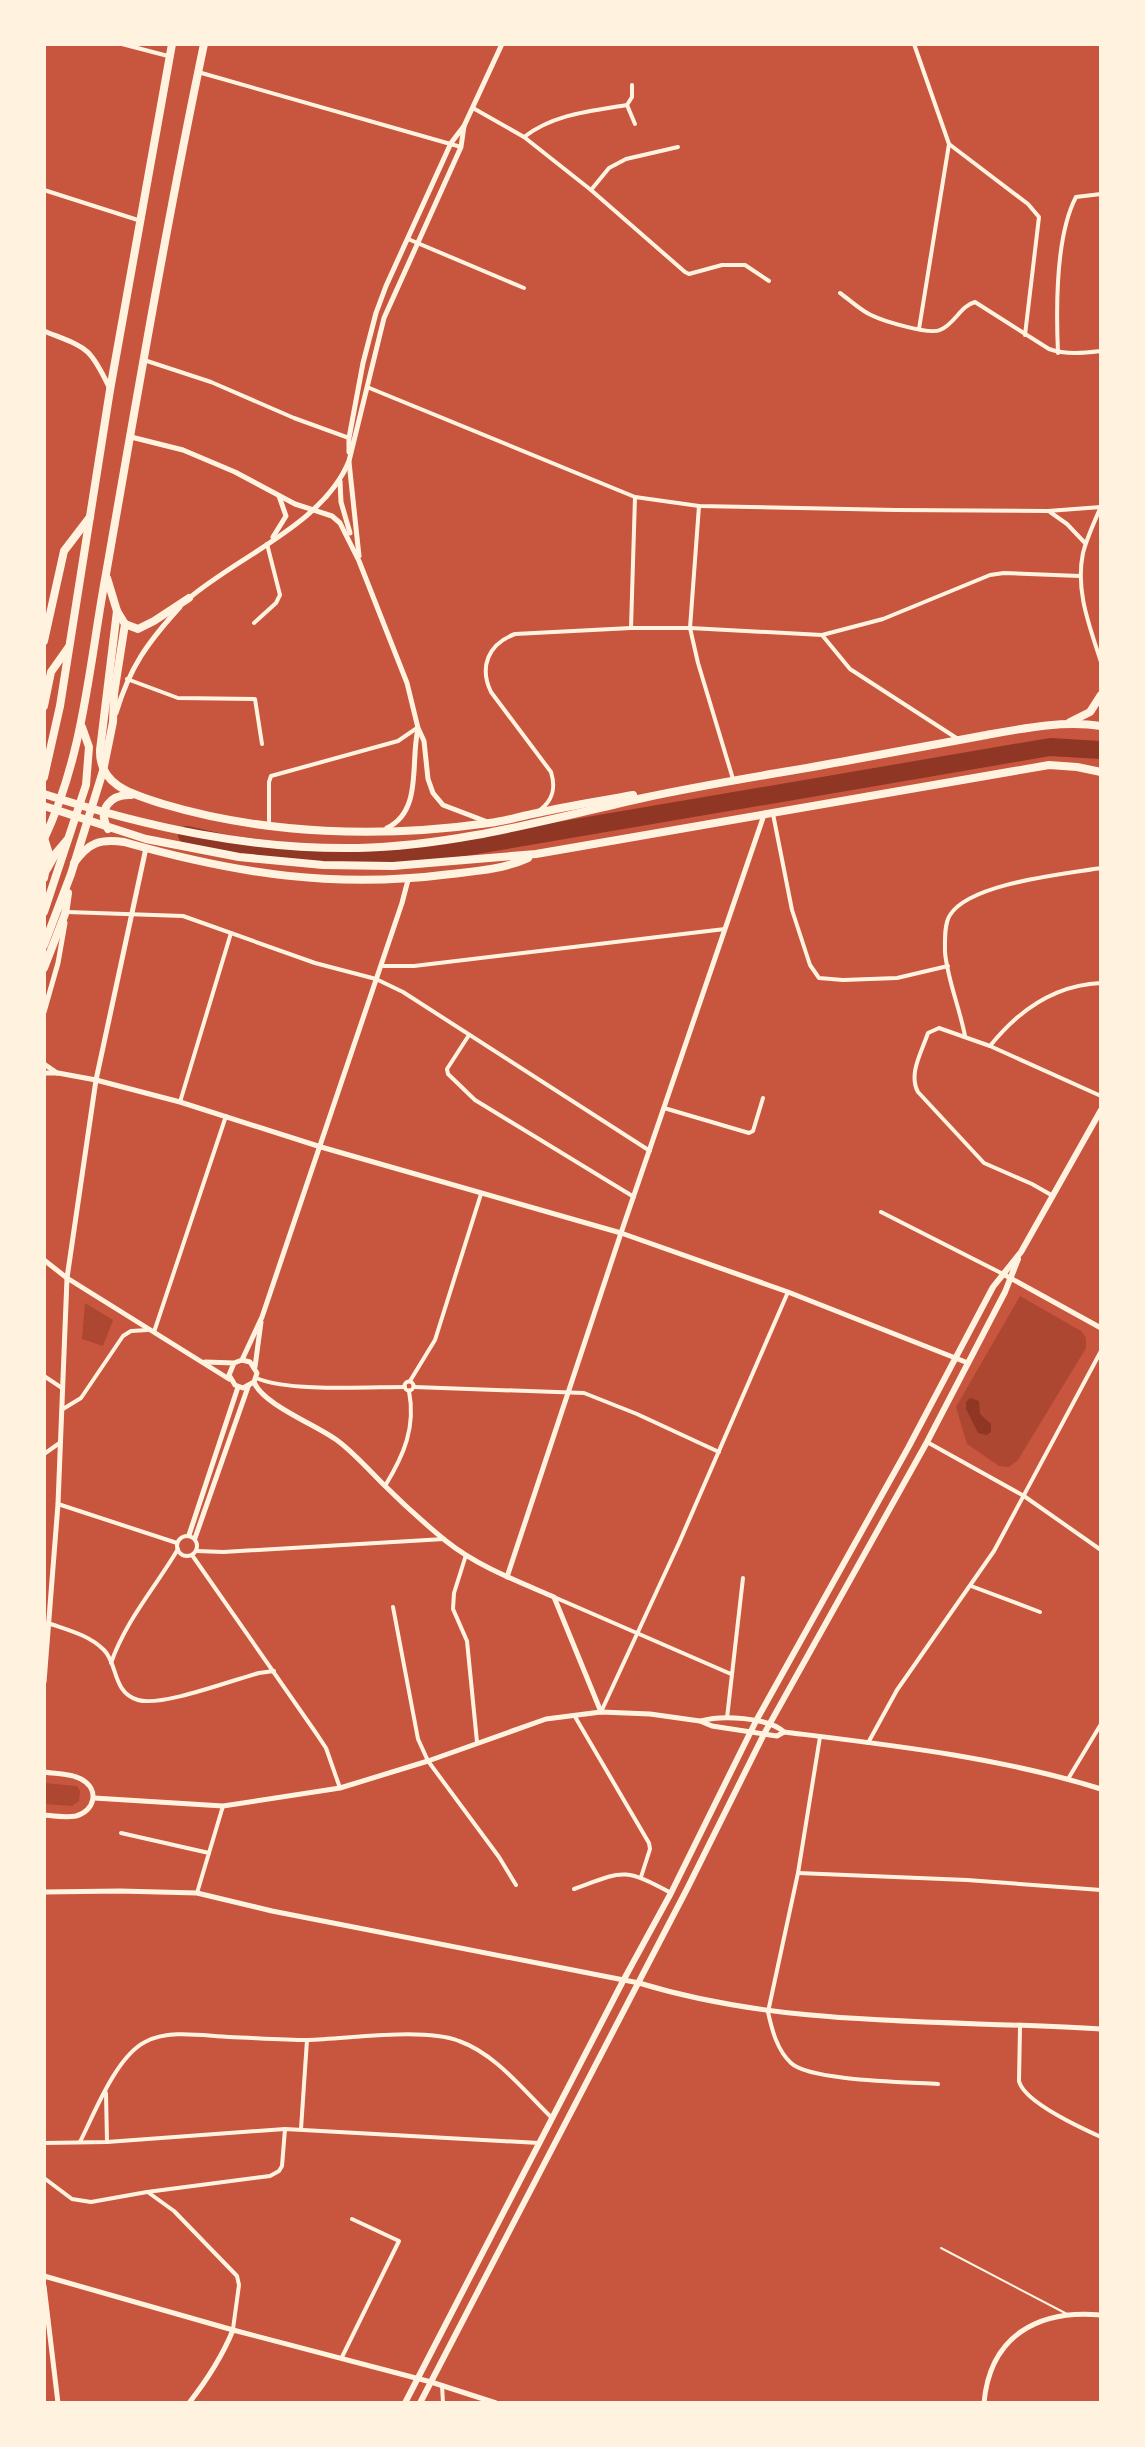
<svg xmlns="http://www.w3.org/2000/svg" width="1145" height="2447" font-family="'Noto Serif',serif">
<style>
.green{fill:#ae4732}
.water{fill:#8f3625}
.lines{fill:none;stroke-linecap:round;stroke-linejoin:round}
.river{stroke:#8f3625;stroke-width:18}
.service{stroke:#fff3e0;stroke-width:2}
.minor{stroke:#fff3e0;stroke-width:4}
.tertiary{stroke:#fff3e0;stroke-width:5}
.secondary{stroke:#fff3e0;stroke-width:6}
.motorway{stroke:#fff3e0;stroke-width:8}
</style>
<rect width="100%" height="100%" fill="#c8553d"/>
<g class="green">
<path d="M1020 1296 1081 1331 1086 1338V1348L1018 1460 1009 1467 999 1466 967 1444 956 1407Z"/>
<path d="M85 1303 113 1320 103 1346 82 1339Z"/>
<path d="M44 1783 77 1786 80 1791 79 1801 72 1806 44 1804Z"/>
</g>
<path class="water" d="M970 1398 979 1401 980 1414 991 1424V1432L987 1435 978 1433 966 1409V1402Z"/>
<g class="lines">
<path class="river" d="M187 835 227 844 302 853 413 856 1050 747 1101 750"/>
<path class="service" d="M941 2248 1067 2314"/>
<g class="minor">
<path d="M122 44 168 56"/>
<path d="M914 44 949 144 1028 204 1039 217 1025 335"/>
<path d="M198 72 461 147"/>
<path d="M627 105 635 124"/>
<path d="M473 108 524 137 591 190 685 272 689 274 722 265H745L769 281"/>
<path d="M524 137C554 114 591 111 627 105L632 97V85"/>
<path d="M44 190 141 221"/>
<path d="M591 190 609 168 626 159 678 147"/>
<path d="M408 239 524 288"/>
<path d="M840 293C850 300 860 310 871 315 883 321 929 335 940 330 955 324 960 306 975 302L1049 349C1066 355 1084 353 1101 351"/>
<path d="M919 329 949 144"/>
<path d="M1058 353C1056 308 1055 237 1076 197L1101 194"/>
<path d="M144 360 211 382 294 418 349 438"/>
<path d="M367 387 635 497 699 506 896 510 1048 511 1101 507"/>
<path d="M699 506 690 628 698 663 733 779"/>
<path d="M1101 506C1095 521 1087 537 1083 553 1075 591 1090 627 1101 662"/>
<path d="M1050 512 1067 524 1085 543"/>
<path d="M254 623 276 603 280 595 267 544"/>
<path d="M631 628 635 497"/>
<path d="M822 635 850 669 958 739"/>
<path d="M127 679 178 698 255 699 262 744"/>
<path d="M540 810C553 800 556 788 551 772L491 692C479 667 488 644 515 634L631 628H690L822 635 883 619 990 575 1004 573 1080 576"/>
<path d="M773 814 792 910 810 965 819 978 843 980 897 978 948 966"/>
<path d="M269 824V782L271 776 398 741 417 728"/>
<path d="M67 912 183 916 315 963 376 979 403 992 650 1151"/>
<path d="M381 966H414L725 929"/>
<path d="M469 1035 447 1069 448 1074 475 1100 634 1197"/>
<path d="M965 1036C960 1009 947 978 945 952 945 941 944 924 950 915 970 883 1065 874 1101 868"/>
<path d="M990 1046C1018 1011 1055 985 1101 983"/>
<path d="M180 1102 231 933"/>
<path d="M664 1108 749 1133 753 1131 763 1098"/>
<path d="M1053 1196 1032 1184 984 1163 918 1092C908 1074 922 1051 928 1033L939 1028 990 1046 1101 1096"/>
<path d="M881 1212 1003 1274"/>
<path d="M154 1332 226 1116"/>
<path d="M44 1376 62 1388"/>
<path d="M256 1378C289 1392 367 1387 405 1387"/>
<path d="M410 1381 435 1340 481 1194"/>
<circle cx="409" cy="1386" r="4.5"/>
<path d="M414 1387 584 1393 637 1414 719 1452"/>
<path d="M63 1409 81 1398 123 1336 131 1331 148 1330"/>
<path d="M927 1442 1024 1496 1101 1550"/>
<path d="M44 1454 61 1442"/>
<path d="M385 1486C404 1455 416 1427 409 1391"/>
<path d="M58 1504 177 1543"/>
<circle cx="187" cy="1546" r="10"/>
<path d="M197 1551 223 1552 444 1539"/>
<path d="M192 1555 316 1733 326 1748 340 1788"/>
<path d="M466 1555 454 1593 453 1609 467 1641 477 1742"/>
<path d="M971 1586 1040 1612"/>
<path d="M554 1597 731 1674"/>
<path d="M393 1607 418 1739 428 1761 499 1857 516 1885"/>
<path d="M48 1623C68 1630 89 1635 104 1650 118 1664 112 1692 138 1700 162 1707 232 1680 259 1673L274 1671"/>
<path d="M111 1663C126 1620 155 1588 178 1549"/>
<path d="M601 1712 679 1543 788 1292"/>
<path d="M574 1715 649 1843 650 1849 641 1877"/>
<path d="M727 1718 743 1578"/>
<path d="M820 1737 798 1873 768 2012C772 2030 777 2050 791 2063 810 2081 908 2082 938 2084"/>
<path d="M868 1743 897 1690 994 1551 1101 1351"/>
<path d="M1068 1779 1101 1724"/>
<path d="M121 1833 209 1853"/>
<path d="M798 1873 967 1880 1101 1890"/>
<path d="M574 1889C623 1871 623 1867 671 1893"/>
<path d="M197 1893 223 1806"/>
<path d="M1020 2027 1019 2081C1024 2102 1081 2128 1101 2137"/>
<path d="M106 2093 107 2142"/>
<path d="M301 2129 307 2040"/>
<path d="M80 2142C95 2112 116 2057 145 2042 169 2029 204 2036 229 2037 256 2038 282 2040 308 2040 349 2039 423 2027 459 2041 496 2054 524 2091 552 2118"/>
<path d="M44 2143 107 2142 285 2129 539 2143"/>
<path d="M44 2178 72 2199 91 2202 147 2192 270 2176 279 2171 282 2166 285 2129"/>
<path d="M149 2193 174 2211 237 2276 239 2285 233 2329"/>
<path d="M342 2357 399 2241 352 2219"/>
<path d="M442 2385 443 2403"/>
</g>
<g class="tertiary">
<path d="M44 331C86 348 89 345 109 387"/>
<path d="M131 437 183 450 235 472 295 504 332 516 340 523 359 561 407 683 418 728 424 741 428 779 433 793 443 805 485 821"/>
<path d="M349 452V438L363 363 376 313 386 286 451 143 464 126 502 44"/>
<path d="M349 462 359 556"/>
<path d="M340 481 341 502 350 533"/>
<path d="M273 537 286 516 279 496"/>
<path d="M187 600C236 557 324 524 349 461L384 318 461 147 464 126"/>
<path d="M116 713C130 667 147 643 180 607"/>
<path d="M387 828C423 811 410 761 418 729"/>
<path d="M44 1012 58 963 65 923"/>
<path d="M44 1064 57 1073"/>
<path d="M44 1073H58L96 1080 180 1102 321 1147 621 1233 788 1292 968 1363"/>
<path d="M44 1260 67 1278 229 1379"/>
<path d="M1003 1274 1101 1328"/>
<path d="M242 1360 262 1317 402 903 408 880"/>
<path d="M205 1362 234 1363 242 1360 250 1362 257 1373 254 1382 243 1388 235 1385 229 1375 234 1363"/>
<path d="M255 1367 261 1322"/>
<path d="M254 1382C263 1405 317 1425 338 1441 354 1453 368 1469 382 1483 402 1503 424 1523 446 1541 477 1566 517 1581 554 1597L601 1712"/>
<path d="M189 1535 238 1387"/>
<path d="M195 1538 248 1387"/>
<path d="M507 1577 621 1233 764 815"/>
<path d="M44 1682 58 1504 67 1278 96 1080 146 848"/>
<path d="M701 1721C721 1715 768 1717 784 1732"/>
<path d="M44 1772C56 1774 70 1773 81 1779 100 1789 95 1811 76 1816 66 1818 54 1816 44 1815"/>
<path d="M94 1798 223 1806 340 1788 428 1761 546 1719 601 1712 650 1714 700 1721 712 1726 770 1735 777 1736 784 1732C890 1745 999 1757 1101 1789"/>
<path d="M44 1892 120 1891 197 1893 272 1911 639 1983C790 2029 946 2019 1101 2029"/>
<path d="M44 2276 233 2330 431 2382 496 2403"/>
<path d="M44 2286 58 2403"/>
<path d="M189 2403C207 2380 222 2357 233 2330"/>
<path d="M984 2403C990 2336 1038 2309 1101 2315"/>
</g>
<g class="secondary">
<path d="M405 2403 623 1981 671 1893 756 1721 908 1448 993 1287 1021 1252 1101 1110"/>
<path d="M420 2403 687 1889 764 1734 927 1442 1005 1292 1018 1259"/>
</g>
<g class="motorway">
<path d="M107 578 117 611 100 750C99 787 135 795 163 804 267 835 383 838 489 823 506 821 521 816 537 813 569 806 601 801 633 795"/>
<path d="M117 611 125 624 138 629 154 621 189 598"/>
<path d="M44 641 64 551 90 517"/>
<path d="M44 706 51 672 68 648"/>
<path d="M1070 722 1090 712 1101 695"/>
<path d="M44 777 60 706 110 390 172 44"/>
<path d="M44 794C146 827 251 850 358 848 455 846 549 819 643 798 712 783 781 773 851 760 894 752 938 744 981 736 1020 729 1062 720 1101 726"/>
<path d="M44 806 146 839 239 857 323 865 393 866 536 854 1049 765 1077 767 1101 772"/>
<path d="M108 829C97 810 110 794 131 795"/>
<path d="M44 838 49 854 44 878"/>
<path d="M44 839C84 754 89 665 106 574 137 397 167 220 204 44"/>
<path d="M74 863C89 842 100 839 124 842 237 874 335 889 451 874 478 871 504 869 528 858"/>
<path d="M47 869 56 853 67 840"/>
<path d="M44 912 86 785 89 747 82 727"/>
<path d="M44 945 71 874 103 771 113 722 114 694 125 624"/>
<path d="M44 968 65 914 68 893"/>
</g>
</g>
<rect width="1145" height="2447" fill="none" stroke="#fff3e0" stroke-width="92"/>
</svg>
